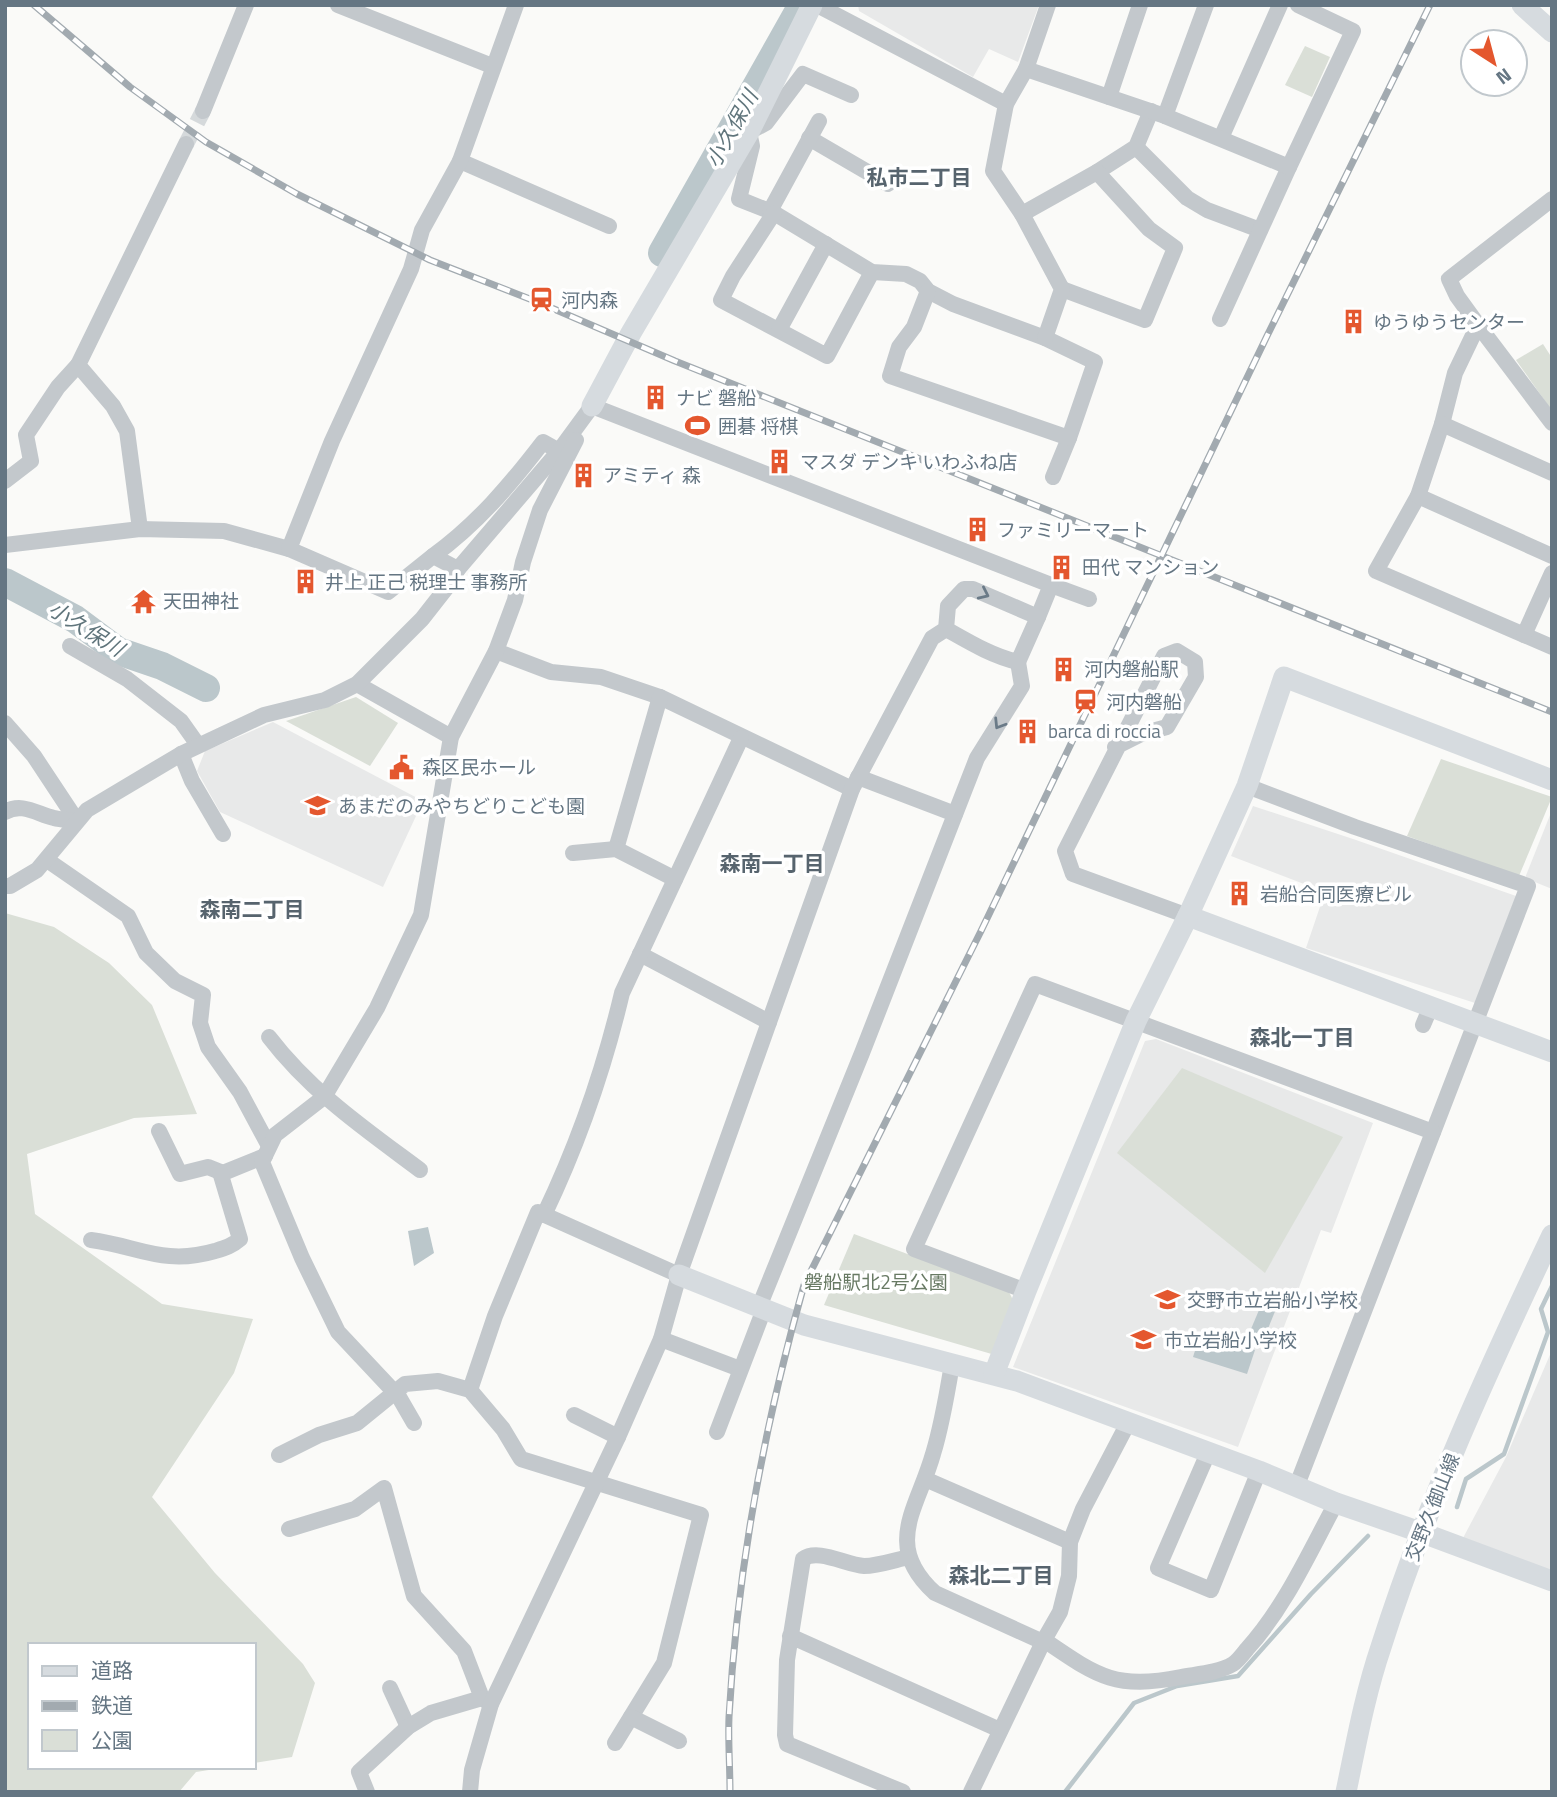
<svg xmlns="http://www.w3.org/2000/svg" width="1557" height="1797" font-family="'Titillium Web','Noto Sans JP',sans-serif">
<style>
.built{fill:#e8e9e9}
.green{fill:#dadfd7}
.water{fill:#bbc7cb}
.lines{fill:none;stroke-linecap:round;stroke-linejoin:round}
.stream{stroke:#bbc7cb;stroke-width:4.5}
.river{stroke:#bbc7cb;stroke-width:28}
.street-tunnel{stroke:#d5d9db;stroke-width:16;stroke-dasharray:16 8;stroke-linecap:butt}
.street{stroke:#c3c8cc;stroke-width:16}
.secondary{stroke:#d6dbdf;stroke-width:21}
.rail-casing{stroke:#a2aab0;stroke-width:7}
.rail{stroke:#fff;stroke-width:4.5;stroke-dasharray:13;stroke-linecap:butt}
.oneway{stroke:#6a7a87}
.labels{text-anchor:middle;stroke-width:7;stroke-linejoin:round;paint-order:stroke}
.poi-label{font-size:19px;fill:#657683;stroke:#fff;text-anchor:start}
.park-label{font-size:19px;fill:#687a64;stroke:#fff}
.street-label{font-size:19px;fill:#657683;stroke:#fff}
.water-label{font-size:21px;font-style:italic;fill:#60757c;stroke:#fff}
.neighbourhood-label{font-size:21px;font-weight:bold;fill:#57646e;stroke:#fff}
</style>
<rect width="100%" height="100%" fill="#fafaf8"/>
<g class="built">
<path d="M858 5H1039L1018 62 989 49 973 77 859 11Z"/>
<path d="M273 722 423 801 383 887 220 812 197 771 205 751Z"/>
<path d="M1253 806 1356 840 1516 896 1475 1003 1306 948 1325 892 1231 856Z"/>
<path d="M1552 810V889L1525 878Z"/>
<path d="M1156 1039 1373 1123 1331 1233 1321 1230 1238 1447 1013 1367 1145 1041Z"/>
<path d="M1552 1350V1572L1463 1538 1506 1457Z"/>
</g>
<g class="green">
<path d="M1305 46 1330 57 1312 97 1285 85Z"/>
<path d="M1543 344 1552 358V411L1516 360Z"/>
<path d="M356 697 398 723 370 766 286 721Z"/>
<path d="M1441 759 1552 797 1519 876 1407 836Z"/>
<path d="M5 913 54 927 109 963 152 1005 197 1114 134 1118 27 1154 35 1214 162 1304 253 1319 234 1373 152 1497 215 1573 303 1664 315 1683 292 1757 254 1763V1645H30V1767H228L196 1772 179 1792H5Z"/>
<path d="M1182 1068 1343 1137 1265 1273 1117 1153Z"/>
<path d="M854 1234 1009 1292 1015 1304 995 1355 824 1305Z"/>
</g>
<g class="water">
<path d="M428 1227 434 1253 414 1266 408 1231Z"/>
<path d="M1262 1303 1276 1309 1263 1341 1248 1336Z"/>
<path d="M1201 1332 1255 1350 1247 1374 1193 1357Z"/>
</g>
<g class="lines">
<g class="stream">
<path d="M1457 1507 1466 1479 1504 1454 1548 1332 1541 1309 1552 1286"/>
<path d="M1065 1792 1134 1703 1177 1686 1238 1676 1311 1594 1368 1536"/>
</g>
<g class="river">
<path d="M662 253 797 14"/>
<path d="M5 582 75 619 118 651 162 666 206 688"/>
</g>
<path class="street-tunnel" d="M186 144 203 111"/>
<g class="street">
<path d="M338 5 492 66"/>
<path d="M817 5 1006 104"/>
<path d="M1026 69 1048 5"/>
<path d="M851 95 803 74 766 123 749 132 752 146 739 199 774 213 872 272 906 274 920 281 928 291 953 304 1045 338 1095 362 1069 438 1053 477"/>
<path d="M1109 97 1140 5"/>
<path d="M203 111 246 5"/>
<path d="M1165 116 1206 5"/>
<path d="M809 138 888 184"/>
<path d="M1221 138 1280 5"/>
<path d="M1136 147 1187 198 1207 210 1260 230"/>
<path d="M460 161 609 226"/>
<path d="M1097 172 1136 147 1151 111"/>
<path d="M770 211 819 121"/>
<path d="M774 213 733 276 721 300 827 356 872 272"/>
<path d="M1022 214 1097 172 1149 229 1175 248 1145 320 1062 289"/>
<path d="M928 291 914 327 899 347 890 376 1069 438"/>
<path d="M1220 319 1289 167"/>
<path d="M1478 325 1457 296 1449 279 1552 199"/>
<path d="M779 330 826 244"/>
<path d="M1045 338 1062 289 1022 214 993 171 1006 104 1026 69 1165 116 1289 167 1353 31 1298 5"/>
<path d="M1552 423 1478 325 1455 373 1442 424 1418 496 1376 571 1552 647"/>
<path d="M1442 424 1552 473"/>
<path d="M5 481 31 461 26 435 58 387 78 365"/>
<path d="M1418 496 1552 556"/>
<path d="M140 529 127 431 113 406 78 365 186 144"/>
<path d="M5 545 140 529 224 531 289 549"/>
<path d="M433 556C477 524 510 485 543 442L559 451"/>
<path d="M458 569 433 556 388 592 289 549 332 441 411 269 422 230 460 161 516 5"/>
<path d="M1051 585 1089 599"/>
<path d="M1524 635 1552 573"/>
<path d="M70 646 127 679 181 721 198 745"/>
<path d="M496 651 551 672 601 677 660 697 852 789"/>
<path d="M357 684 451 737"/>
<path d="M5 723 34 756 77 821"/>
<path d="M1115 747 1141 734 1167 727 1196 677 1195 662 1177 651 1164 656 1065 851 1073 874 1188 916"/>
<path d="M181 754 192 781 223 834"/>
<path d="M858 777 955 814"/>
<path d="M1247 786 1355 827 1528 886 1297 1485"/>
<path d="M5 812C22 802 37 814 54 818 61 820 70 820 77 821"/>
<path d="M616 849 660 697"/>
<path d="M573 853 616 849 675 879"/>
<path d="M47 860 128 916 146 953 175 981 203 995 200 1023 208 1047 240 1092 269 1146"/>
<path d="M5 886H10L37 870 87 810 181 754 264 715 325 700 357 684 422 619 451 582 458 569 559 451 592 406 1051 585 1038 617"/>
<path d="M640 954 769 1022"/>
<path d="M1423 1025 1431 1006"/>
<path d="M269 1037C311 1092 365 1129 420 1170"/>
<path d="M159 1131 180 1174 208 1167 223 1173 265 1156"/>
<path d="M544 1215C578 1144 604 1069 622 993L741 738"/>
<path d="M91 1240C138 1246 164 1266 215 1251 225 1248 232 1246 240 1239L220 1172"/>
<path d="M1026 1291 914 1249 1035 984 1433 1132"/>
<path d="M759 1307 862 1053 977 758 1022 686 1018 662"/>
<path d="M661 1339 740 1369"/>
<path d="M952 1364C947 1394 942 1425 933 1454 918 1508 882 1545 935 1593L1043 1642"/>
<path d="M470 1390 495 1316 538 1212 679 1275"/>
<path d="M574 1415 618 1437"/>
<path d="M414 1423 399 1397 338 1332 302 1258 262 1162 275 1135 324 1097 377 1008 421 915 451 737 496 651 515 600 523 562 540 510 576 440"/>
<path d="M717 1432 764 1309"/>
<path d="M1208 1453 1158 1568 1211 1590 1259 1471"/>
<path d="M279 1455 319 1435 357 1423 405 1384 438 1381 470 1390 503 1429 521 1459 701 1515 664 1663 615 1743"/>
<path d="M925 1479 1070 1542"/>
<path d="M289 1529 355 1509 384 1488 414 1596 464 1651 482 1698 491 1704"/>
<path d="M790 1636 1000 1730"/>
<path d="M1044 1640C1097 1676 1114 1690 1181 1677 1197 1674 1218 1673 1233 1664 1238 1661 1243 1654 1247 1649 1285 1607 1309 1553 1336 1503"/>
<path d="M390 1688 408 1727"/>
<path d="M631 1717 679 1741"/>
<path d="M367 1792 359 1772 408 1727 431 1713 482 1698"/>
<path d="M470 1792 472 1770 491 1704 618 1437 661 1339 679 1275 852 789 932 638 946 629 948 606 964 589H973L1038 617 1018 662C992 656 969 642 946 629"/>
<path d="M903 1792 787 1744 785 1735 787 1660 803 1559C818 1548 846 1565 864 1566 878 1566 895 1560 909 1557"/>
<path d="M971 1792 1044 1640 1060 1612 1069 1576 1070 1542 1083 1509 1128 1423"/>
</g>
<g class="secondary">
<path d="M1522 5 1552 32"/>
<path d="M592 406 631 333 749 132 812 5"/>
<path d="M1188 916 1552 1052"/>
<path d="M679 1275 804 1325 1017 1381 1259 1471 1336 1503 1420 1532 1552 1581"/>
<path d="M994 1374 1026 1291 1136 1021 1188 916 1247 786 1284 677 1552 780"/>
<path d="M1346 1792C1356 1744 1365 1694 1381 1647 1426 1505 1488 1370 1552 1235"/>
</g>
<defs>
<g id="rail">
<path d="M34 5 130 87 206 142 297 194 430 260 540 303 675 361 1552 712"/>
<path d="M730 1792C730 1767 728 1742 729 1717 737 1571 764 1426 804 1285L981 931 1267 336 1430 5"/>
</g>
</defs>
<use href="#rail" class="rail-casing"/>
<use href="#rail" class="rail"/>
</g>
<defs><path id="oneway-chevron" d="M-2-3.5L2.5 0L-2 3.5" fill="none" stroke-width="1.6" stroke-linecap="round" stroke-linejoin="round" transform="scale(1.75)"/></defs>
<g class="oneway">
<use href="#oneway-chevron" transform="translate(984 594) rotate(25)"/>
<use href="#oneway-chevron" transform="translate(999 724) rotate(122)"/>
</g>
<defs>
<symbol id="station-bare" viewBox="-9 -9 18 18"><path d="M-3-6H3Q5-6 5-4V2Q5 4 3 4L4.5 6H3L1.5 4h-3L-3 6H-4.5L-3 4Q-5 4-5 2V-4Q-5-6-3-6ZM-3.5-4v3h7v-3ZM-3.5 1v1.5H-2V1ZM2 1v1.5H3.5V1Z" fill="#e4572e" stroke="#fff" stroke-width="2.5" paint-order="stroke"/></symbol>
<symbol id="building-bare" viewBox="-9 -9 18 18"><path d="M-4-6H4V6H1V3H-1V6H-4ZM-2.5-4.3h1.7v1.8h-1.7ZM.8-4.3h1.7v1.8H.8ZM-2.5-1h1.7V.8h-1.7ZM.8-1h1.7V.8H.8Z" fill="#e4572e" stroke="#fff" stroke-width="2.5" paint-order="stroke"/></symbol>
<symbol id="stadium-bare" viewBox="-9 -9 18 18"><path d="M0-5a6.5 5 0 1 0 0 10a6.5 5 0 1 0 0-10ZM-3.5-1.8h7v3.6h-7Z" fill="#e4572e" stroke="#fff" stroke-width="2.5" paint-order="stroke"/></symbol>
<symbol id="temple-bare" viewBox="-9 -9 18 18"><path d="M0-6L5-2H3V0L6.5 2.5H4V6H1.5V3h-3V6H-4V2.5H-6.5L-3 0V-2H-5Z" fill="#e4572e" stroke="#fff" stroke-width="2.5" paint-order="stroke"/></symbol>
<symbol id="civic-bare" viewBox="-9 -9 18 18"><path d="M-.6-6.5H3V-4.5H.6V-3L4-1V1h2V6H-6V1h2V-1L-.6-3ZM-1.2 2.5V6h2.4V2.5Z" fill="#e4572e" stroke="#fff" stroke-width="2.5" paint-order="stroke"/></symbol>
<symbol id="school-bare" viewBox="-9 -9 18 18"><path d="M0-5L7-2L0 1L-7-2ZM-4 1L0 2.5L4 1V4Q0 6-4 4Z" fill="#e4572e" stroke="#fff" stroke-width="2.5" paint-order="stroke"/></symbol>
</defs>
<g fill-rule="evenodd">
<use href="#station-bare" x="524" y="282" width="35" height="35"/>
<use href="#building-bare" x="1336" y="304" width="35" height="35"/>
<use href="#building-bare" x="638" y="380" width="35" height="35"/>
<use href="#stadium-bare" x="680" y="408" width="35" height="35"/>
<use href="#building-bare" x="762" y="444" width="35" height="35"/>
<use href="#building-bare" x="566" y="458" width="35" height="35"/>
<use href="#building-bare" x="960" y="512" width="35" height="35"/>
<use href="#building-bare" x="1044" y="550" width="35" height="35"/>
<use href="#building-bare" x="288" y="564" width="35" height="35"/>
<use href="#temple-bare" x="126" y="584" width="35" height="35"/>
<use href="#building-bare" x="1046" y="652" width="35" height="35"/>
<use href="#station-bare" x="1068" y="684" width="35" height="35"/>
<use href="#building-bare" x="1010" y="714" width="35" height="35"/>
<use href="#civic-bare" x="384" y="750" width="35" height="35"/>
<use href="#school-bare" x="300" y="788" width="35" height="35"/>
<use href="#building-bare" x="1222" y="876" width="35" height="35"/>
<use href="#school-bare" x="1150" y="1282" width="35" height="35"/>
<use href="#school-bare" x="1126" y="1322" width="35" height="35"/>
</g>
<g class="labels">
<g class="poi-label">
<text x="561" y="307">河内森</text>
<text x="1373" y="329">ゆうゆうセンター</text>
<text x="676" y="405">ナビ 磐船</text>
<text x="718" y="433">囲碁 将棋</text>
<text x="800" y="469">マスダ デンキ いわふね店</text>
<text x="603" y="482">アミティ 森</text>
<text x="997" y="537">ファミリーマート</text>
<text x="1082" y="574">田代 マンション</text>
<text x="325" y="589">井上 正己 税理士 事務所</text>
<text x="163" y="608">天田神社</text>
<text x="1084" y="676">河内磐船駅</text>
<text x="1106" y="709">河内磐船</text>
<text x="1048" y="738">barca di roccia</text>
<text x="422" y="774">森区民ホール</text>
<text x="338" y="813">あまだのみやちどりこども園</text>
<text x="1260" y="901">岩船合同医療ビル</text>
<text x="1187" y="1307">交野市立岩船小学校</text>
<text x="1164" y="1347">市立岩船小学校</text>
</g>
<g class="park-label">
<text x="876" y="1289">磐船駅北2号公園</text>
</g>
<g class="street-label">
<text transform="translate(1432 1507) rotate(-68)" y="7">交野久御山線</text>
</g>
<g class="water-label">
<text transform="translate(732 129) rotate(-61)" y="7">小久保川</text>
<text transform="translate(86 629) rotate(32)" y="7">小久保川</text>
</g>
<g class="neighbourhood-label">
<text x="919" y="185">私市二丁目</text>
<text x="772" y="871">森南一丁目</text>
<text x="252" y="917">森南二丁目</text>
<text x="1302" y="1045">森北一丁目</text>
<text x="1001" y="1583">森北二丁目</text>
</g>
</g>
<rect width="1557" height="1797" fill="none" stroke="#657683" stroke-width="14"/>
<rect x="28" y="1643" width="228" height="126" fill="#ffffff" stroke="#c1c8cd" stroke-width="2"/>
<rect x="42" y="1666" width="35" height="10" fill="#d6dbdf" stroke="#c1c8cd" stroke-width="2"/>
<text x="91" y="1678" font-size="21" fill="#657683">道路</text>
<rect x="42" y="1701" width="35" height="10" fill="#a2aab0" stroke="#c1c8cd" stroke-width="2"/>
<text x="91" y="1713" font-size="21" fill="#657683">鉄道</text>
<rect x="42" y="1730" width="35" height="21" fill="#dadfd7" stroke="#c1c8cd" stroke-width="2"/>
<text x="91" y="1748" font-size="21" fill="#657683">公園</text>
<g transform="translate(1494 63) rotate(144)"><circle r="33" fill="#ffffff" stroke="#c1c8cd" stroke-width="2"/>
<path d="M0-5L12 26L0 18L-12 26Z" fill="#e4572e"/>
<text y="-10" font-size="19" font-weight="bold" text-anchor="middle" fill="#657683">N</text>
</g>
</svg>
